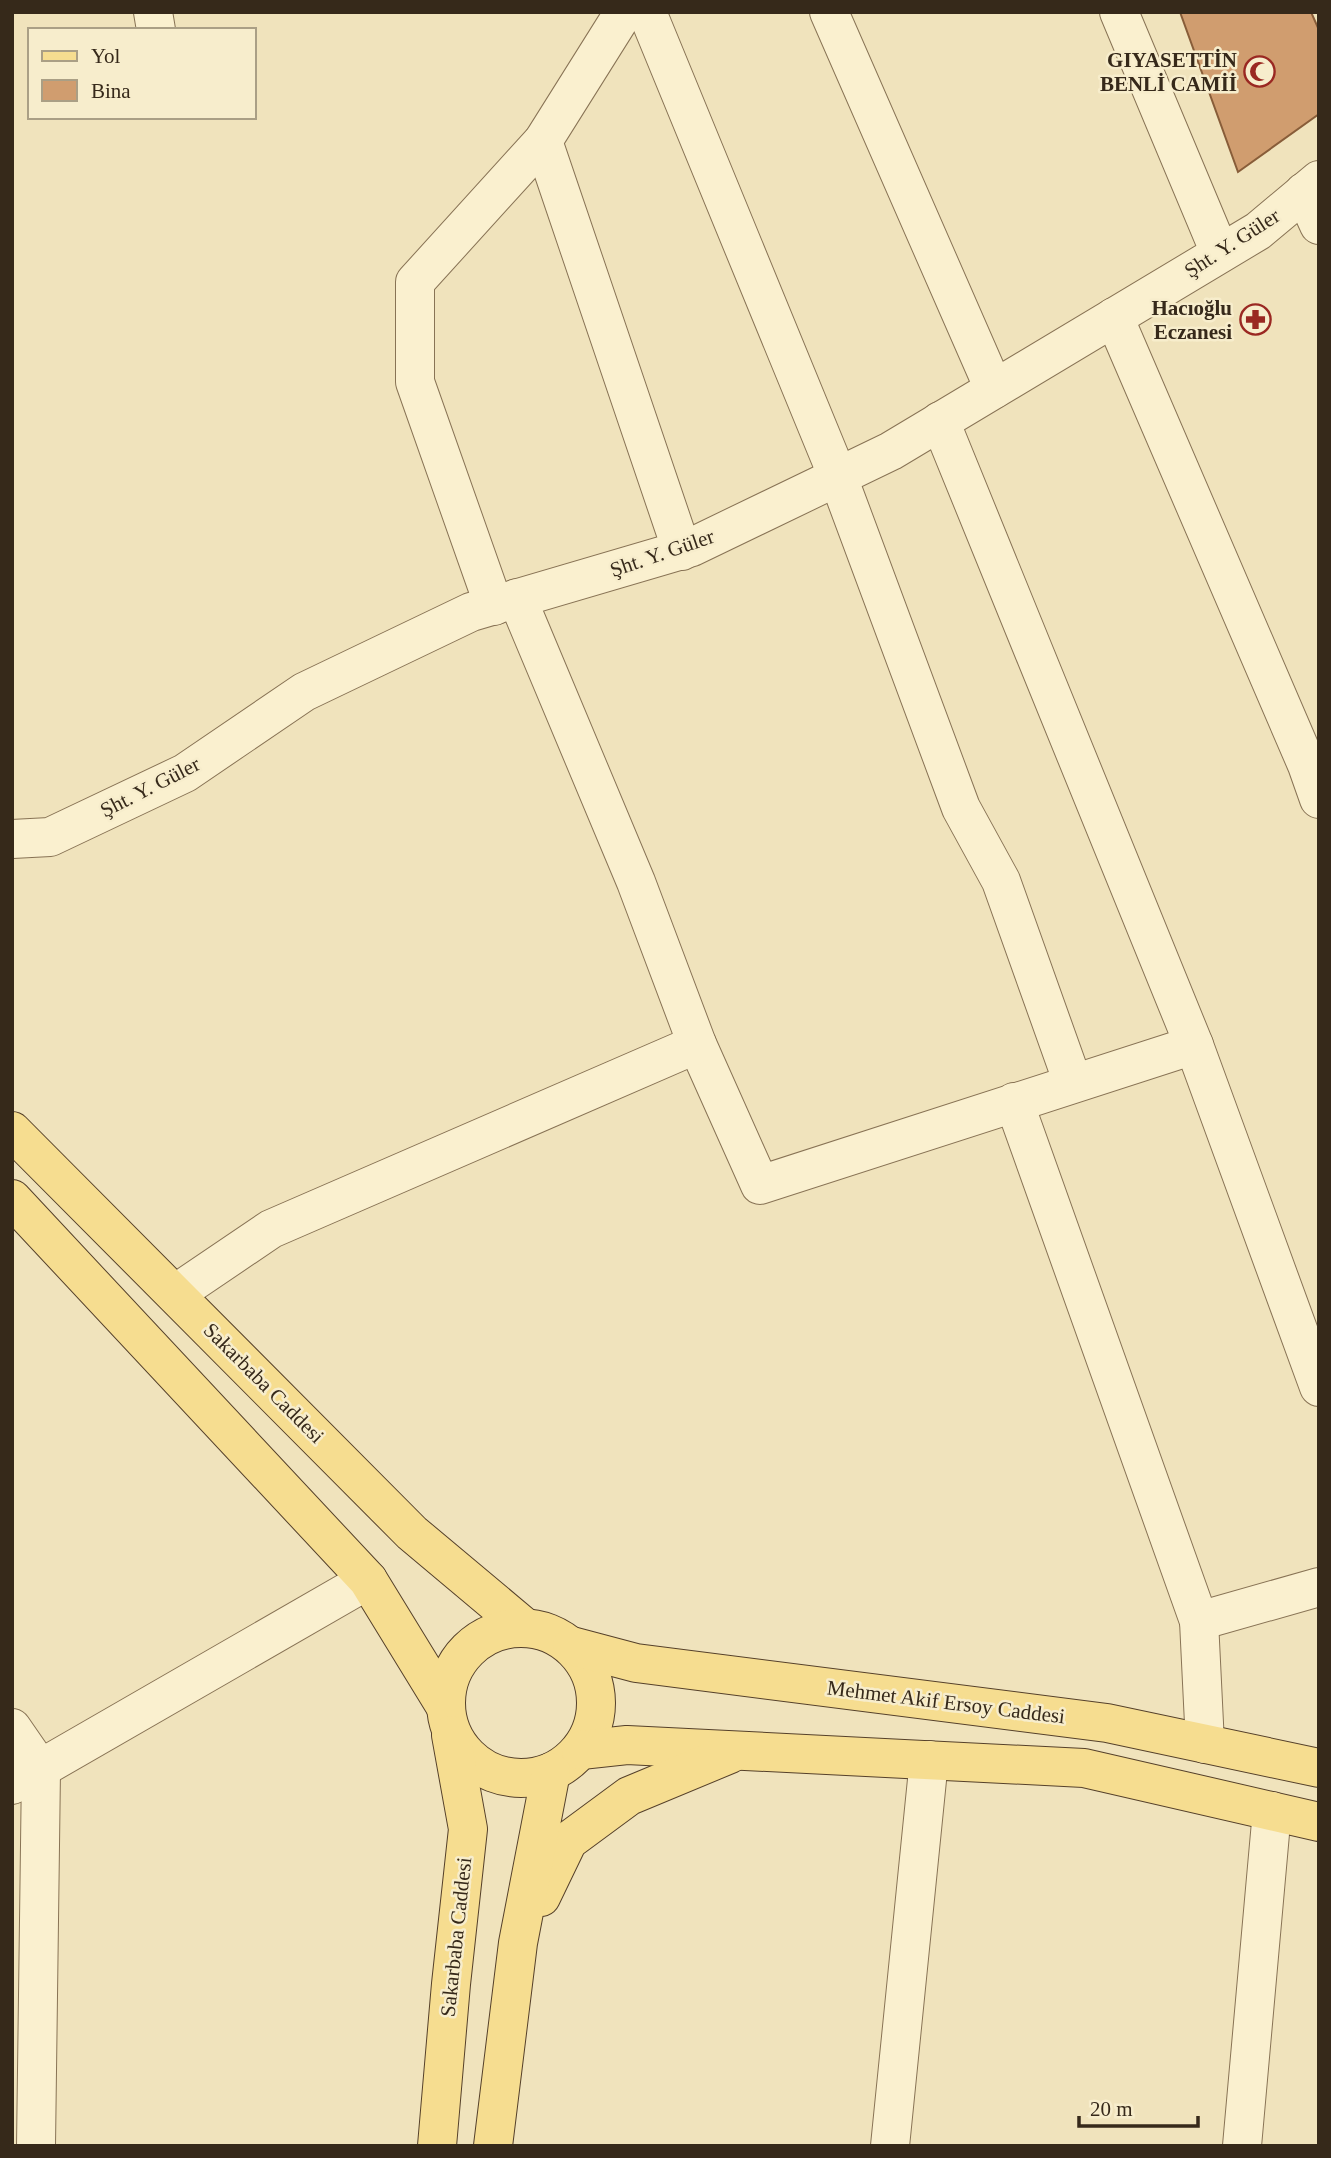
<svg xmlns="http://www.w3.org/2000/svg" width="1331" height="2158" font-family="'Times New Roman',serif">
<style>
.building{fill:#d09d6f;stroke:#885d39;stroke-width:2}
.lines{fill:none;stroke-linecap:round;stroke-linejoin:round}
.minor-casing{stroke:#887355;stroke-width:40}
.major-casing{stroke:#55402a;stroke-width:40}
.minor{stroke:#faf0cf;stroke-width:38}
.major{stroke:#f6dd90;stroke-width:38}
.labels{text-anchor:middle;stroke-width:5;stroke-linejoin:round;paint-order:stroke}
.poi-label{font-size:21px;font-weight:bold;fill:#36291a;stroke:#f7edcc;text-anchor:end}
.street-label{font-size:21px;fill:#36291a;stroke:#f7edcc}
</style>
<rect width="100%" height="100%" fill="#f0e3bc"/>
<path class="building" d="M1180 12H1311L1319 30V114L1238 172Z"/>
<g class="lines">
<defs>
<g id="minor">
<path d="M153 12 156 30"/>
<path d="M647 12 838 477 961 808 1001 881 1073 1083"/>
<path d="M829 12 994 389"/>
<path d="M1119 12 1220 253"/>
<path d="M543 141 682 551"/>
<path d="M1304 192 1319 225"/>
<path d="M1114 317 1307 765 1319 799"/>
<path d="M940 421 1194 1045 1319 1387"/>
<path d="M517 598 636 882 697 1044 760 1185 1194 1045"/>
<path d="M494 606 415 382V282L543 141 624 12"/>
<path d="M12 839 50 837 185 773 304 692 471 612 692 547 891 451 1258 231 1319 180"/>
<path d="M1014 1102 1199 1621 1205 1744"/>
<path d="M175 1294 271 1229 697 1044"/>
<path d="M1199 1621 1319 1587"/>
<path d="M12 1728 41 1770 36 2146"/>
<path d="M12 1785 368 1580"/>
<path d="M890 2146 929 1760"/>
<path d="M1242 2146 1272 1811"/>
</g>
<g id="major">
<path d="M12 1131 412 1533 523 1626"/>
<path d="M12 1199 368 1580 444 1704"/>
<circle cx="521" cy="1703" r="75"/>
<path d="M572 1646 636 1663 1107 1723 1319 1768"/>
<path d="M581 1750 627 1745 1084 1768 1319 1822"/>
<path d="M541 1897 568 1841 629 1796 730 1754"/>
<path d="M437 2146 451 1984 468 1829 451 1735"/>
<path d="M493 2146 518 1943 551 1772"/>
</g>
</defs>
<use href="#minor" class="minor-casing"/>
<use href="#major" class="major-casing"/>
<use href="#minor" class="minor"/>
<use href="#major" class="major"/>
</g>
<defs>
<symbol id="mosque-ring" viewBox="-11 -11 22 22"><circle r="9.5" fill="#f7edcc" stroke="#9a2822" stroke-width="1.5"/><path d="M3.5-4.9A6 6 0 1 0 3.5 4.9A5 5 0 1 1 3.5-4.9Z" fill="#9a2822"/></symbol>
<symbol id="pharmacy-ring" viewBox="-11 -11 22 22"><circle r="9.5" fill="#f7edcc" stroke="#9a2822" stroke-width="1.5"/><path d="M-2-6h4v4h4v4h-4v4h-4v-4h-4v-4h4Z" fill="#9a2822"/></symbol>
</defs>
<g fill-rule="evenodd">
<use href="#mosque-ring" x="1242" y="54" width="35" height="35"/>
<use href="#pharmacy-ring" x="1238" y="302" width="35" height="35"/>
</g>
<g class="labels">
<g class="poi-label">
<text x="1237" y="67">GIYASETTİN<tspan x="1237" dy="24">BENLİ CAMİİ</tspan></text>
<text x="1232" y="315">Hacıoğlu<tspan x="1232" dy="24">Eczanesi</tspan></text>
</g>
<g class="street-label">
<text transform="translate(1232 243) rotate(-33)" y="7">Şht. Y. Güler</text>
<text transform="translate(662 553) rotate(-19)" y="7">Şht. Y. Güler</text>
<text transform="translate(150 787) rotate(-27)" y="7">Şht. Y. Güler</text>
<text transform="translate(264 1383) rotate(45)" y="7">Sakarbaba Caddesi</text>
<text transform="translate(946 1702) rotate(7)" y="7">Mehmet Akif Ersoy Caddesi</text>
<text transform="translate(456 1937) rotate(-84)" y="7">Sakarbaba Caddesi</text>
</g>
</g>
<rect width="1331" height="2158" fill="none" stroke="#36291a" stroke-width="28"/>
<rect x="28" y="28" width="228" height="91" fill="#f7edcc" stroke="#aa9f85" stroke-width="2"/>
<rect x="42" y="51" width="35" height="10" fill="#f6dd90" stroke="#aa9f85" stroke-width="2"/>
<text x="91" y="63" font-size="21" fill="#36291a">Yol</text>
<rect x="42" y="80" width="35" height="21" fill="#d09d6f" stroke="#aa9f85" stroke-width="2"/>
<text x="91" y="98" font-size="21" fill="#36291a">Bina</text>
<path d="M1079 2116v10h119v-10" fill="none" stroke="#36291a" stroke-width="3.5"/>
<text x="1090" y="2116" font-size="21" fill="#36291a" stroke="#f7edcc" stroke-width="5" paint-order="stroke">20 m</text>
</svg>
